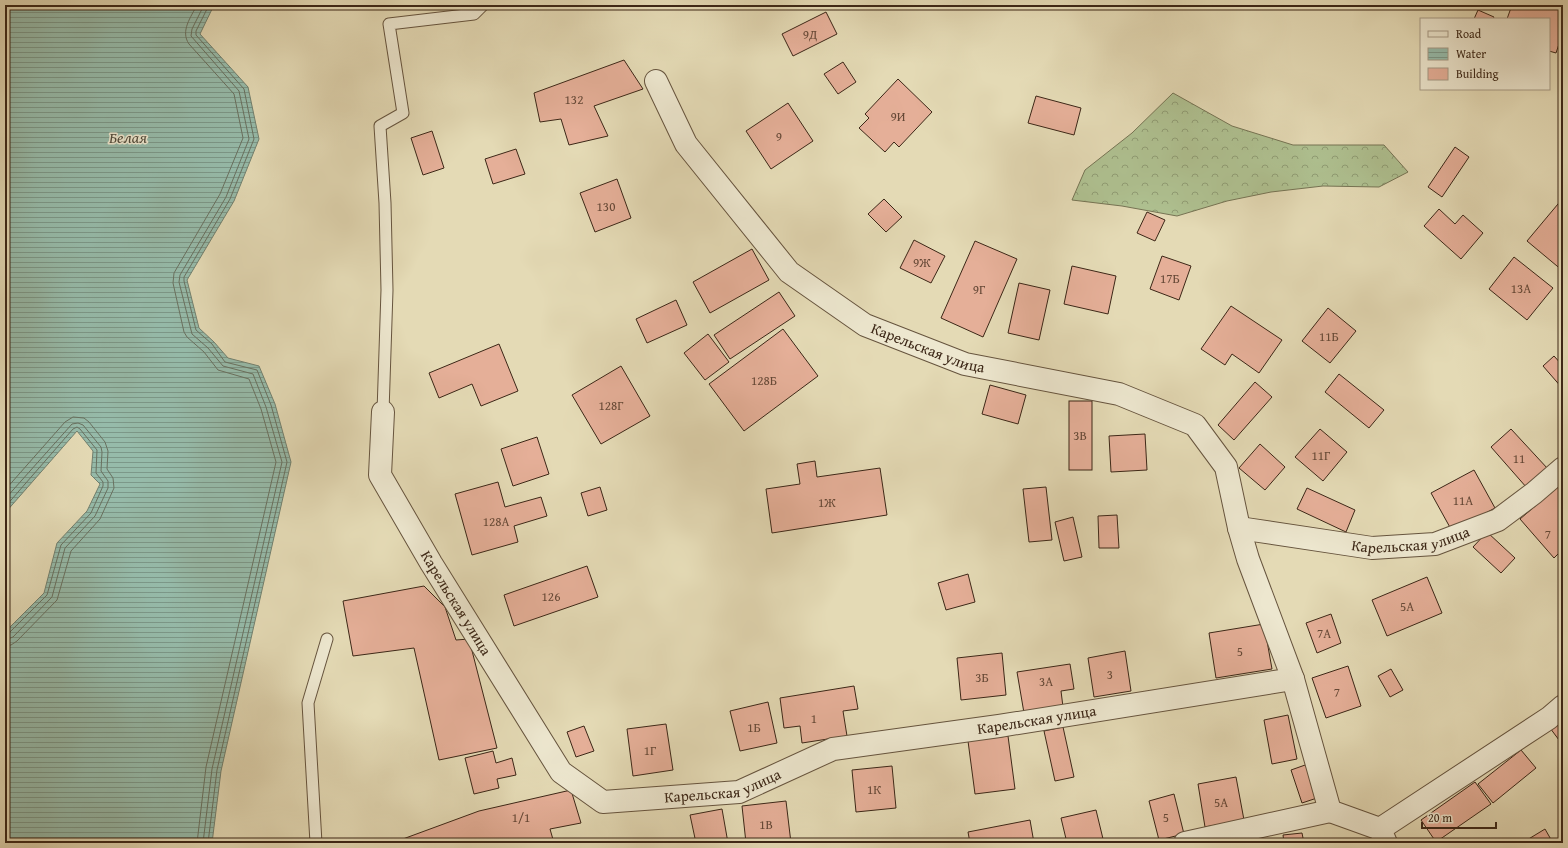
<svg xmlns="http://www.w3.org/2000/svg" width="1568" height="848" font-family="'Gentium Book Plus',serif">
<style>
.forest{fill:url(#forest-crowns);stroke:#767454}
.water{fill:url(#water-rules);stroke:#72806f}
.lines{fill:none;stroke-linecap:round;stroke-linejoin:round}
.shore{stroke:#697160;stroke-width:1}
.building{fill:#e5af98;stroke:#3c2717}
.lane-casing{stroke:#66543e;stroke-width:13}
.street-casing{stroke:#66543e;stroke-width:24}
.lane{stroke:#ede7cf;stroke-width:11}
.street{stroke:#ede7cf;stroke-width:22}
.labels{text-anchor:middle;stroke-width:3;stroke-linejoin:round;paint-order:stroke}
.number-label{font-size:13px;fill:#664937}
.street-label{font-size:15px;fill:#3c2717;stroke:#ede7cf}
.water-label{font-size:16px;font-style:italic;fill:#524c3c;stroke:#ede7cf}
</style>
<defs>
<pattern id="forest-crowns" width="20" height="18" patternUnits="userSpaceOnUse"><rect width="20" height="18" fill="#afc191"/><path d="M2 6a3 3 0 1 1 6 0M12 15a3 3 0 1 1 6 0" fill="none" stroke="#909d75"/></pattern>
<pattern id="water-rules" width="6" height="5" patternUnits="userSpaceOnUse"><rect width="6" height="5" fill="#96bbaa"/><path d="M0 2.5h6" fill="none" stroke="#7c9889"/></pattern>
</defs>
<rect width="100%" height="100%" fill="#e4dab5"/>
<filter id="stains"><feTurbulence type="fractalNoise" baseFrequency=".005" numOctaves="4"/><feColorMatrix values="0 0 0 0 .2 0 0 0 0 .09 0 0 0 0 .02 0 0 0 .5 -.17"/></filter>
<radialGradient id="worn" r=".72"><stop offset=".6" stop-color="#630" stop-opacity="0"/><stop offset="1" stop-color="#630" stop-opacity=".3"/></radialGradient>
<path class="forest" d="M1173 93 1232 126 1293 145H1384L1408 172 1379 187 1323 186 1271 192 1227 201 1177 216 1122 206 1072 200 1085 170 1132 133Z"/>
<path class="water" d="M5 5H214L200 34 248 87 259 139 234 201 187 280 199 328 214 342 228 358 259 366 275 404 291 462 221 771 212 843H5V632L44 593 57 543 87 511 100 484 91 475 93 451 77 431 5 513Z"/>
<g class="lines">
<g class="shore">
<path d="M197 5C191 17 180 31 189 44L234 94 243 138 220 194 174 273 173 283 184 332 187 337 204 352 218 370 249 379 261 409 276 462 206 767 197 843"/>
<path d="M5 490 65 422 73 417 84 418 89 422 105 442 108 451 107 469 113 478 114 488 100 519 71 551 57 600 17 641 11 645 5 646"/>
<path d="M5 499 72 424 78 423 83 425 101 447 102 452 101 471 108 481V488L95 516 65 548 52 597 13 637 5 640"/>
<path d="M5 507 73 429 77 427 80 429 97 450 96 473 103 482V486L91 513 61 545 47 595 9 633 5 635"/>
<path d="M203 843 212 769 282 462 266 407 253 374 223 366 208 348 192 334 179 282 180 275 226 197 249 139 239 91 191 36 192 29 204 5"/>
<path d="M208 843 217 770 287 462 271 405 257 370 225 362 212 344 196 330 184 281V277L230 199 254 139 244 89 196 35V31L209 5"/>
</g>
</g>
<g class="building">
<path d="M1512 5H1563V32L1556 53 1549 51V19H1507Z"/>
<path d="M1478 10 1494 17 1493 19H1474Z"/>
<path d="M826 12 837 34 793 56 782 34Z"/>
<path d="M624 60 643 89 594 106 608 136 569 145 561 119 540 122 534 93Z"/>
<path d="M843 62 856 82 838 94 824 74Z"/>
<path d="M898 79 932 112 899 147 894 142 885 152 859 128 869 118 865 114Z"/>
<path d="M1036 96 1081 108 1074 135 1028 123Z"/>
<path d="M788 103 813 141 771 169 746 131Z"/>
<path d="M432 131 444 168 423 175 411 138Z"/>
<path d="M1455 147 1469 157 1442 197 1428 187Z"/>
<path d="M516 149 525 174 493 184 485 159Z"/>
<path d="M617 179 631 218 595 232 580 193Z"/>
<path d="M1563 198V271L1527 241Z"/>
<path d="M884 199 902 217 886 232 868 214Z"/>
<path d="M1439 209 1455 224 1463 215 1483 233 1461 259 1424 226Z"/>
<path d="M1147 212 1165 220 1155 241 1137 233Z"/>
<path d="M914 240 945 256 931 283 900 268Z"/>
<path d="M975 241 1017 259 983 337 941 318Z"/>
<path d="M752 249 769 280 710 313 693 282Z"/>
<path d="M1162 256 1191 266 1179 300 1150 289Z"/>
<path d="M1514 257 1553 288 1527 320 1489 289Z"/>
<path d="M1072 266 1116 276 1108 314 1064 304Z"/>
<path d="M1019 283 1050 290 1039 340 1008 333Z"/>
<path d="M779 292 795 316 730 359 714 335Z"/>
<path d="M676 300 687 325 647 343 636 319Z"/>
<path d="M1231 306 1282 340 1259 373 1232 354 1225 365 1201 349Z"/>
<path d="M1328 308 1356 331 1330 363 1302 341Z"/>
<path d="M783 329 818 376 744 431 709 384Z"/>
<path d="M708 334 729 362 705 380 684 353Z"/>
<path d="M499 344 518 391 481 406 472 384 439 398 429 373Z"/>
<path d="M1554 356 1563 366V389L1543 366Z"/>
<path d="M621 366 650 416 601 444 572 395Z"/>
<path d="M1339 374 1384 410 1369 428 1325 392Z"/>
<path d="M1255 382 1272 397 1234 440 1218 425Z"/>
<path d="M990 385 1026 395 1018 424 982 414Z"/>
<rect x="1069" y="401" width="23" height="69"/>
<path d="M1320 429 1347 452 1323 481 1295 457Z"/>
<path d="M1511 429 1548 469 1527 488 1491 447Z"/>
<path d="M1145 434 1147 470 1111 472 1109 436Z"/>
<path d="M537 437 549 474 513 486 501 449Z"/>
<path d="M1260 444 1285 467 1265 490 1239 468Z"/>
<path d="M815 461 817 477 880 468 887 515 772 533 766 489 800 484 797 464Z"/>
<path d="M1474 470 1495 508 1452 531 1431 493Z"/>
<path d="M498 482 505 507 541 497 547 516 514 526 518 542 472 555 455 494Z"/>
<path d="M1560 485 1563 489V549L1554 558 1520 519Z"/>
<path d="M600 487 607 510 588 516 581 493Z"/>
<path d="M1046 487 1052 540 1029 542 1023 489Z"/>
<path d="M1307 488 1355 510 1346 532 1297 509Z"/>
<path d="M1117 515 1119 548H1099L1098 516Z"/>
<path d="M1073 517 1082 557 1064 561 1055 522Z"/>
<path d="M1487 532 1515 558 1501 573 1473 547Z"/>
<path d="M587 566 598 597 514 626 504 595Z"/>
<path d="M968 574 975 602 946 610 938 583Z"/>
<path d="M1427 577 1442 613 1387 636 1372 600Z"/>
<path d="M424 586 445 607 456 640 469 639 497 748 439 760 414 648 353 656 343 601Z"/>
<path d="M1331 614 1341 643 1317 653 1306 623Z"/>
<path d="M1264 624 1272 669 1216 678 1209 633Z"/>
<path d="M1125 651 1131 691 1094 697 1088 658Z"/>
<path d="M1002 653 1006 695 961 700 957 658Z"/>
<path d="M1070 664 1074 689 1061 691 1063 707 1024 713 1017 672Z"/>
<path d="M1348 666 1361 706 1326 718 1312 678Z"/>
<path d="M1391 669 1403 690 1390 697 1378 676Z"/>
<path d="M854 686 858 709 843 711 847 736 802 743 800 726 784 728 780 698Z"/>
<path d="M768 702 777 743 740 751 730 711Z"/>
<path d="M1288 715 1297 759 1272 764 1264 720Z"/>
<path d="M1563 718V743L1562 744 1550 728Z"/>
<path d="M666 724 673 770 633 776 627 729Z"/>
<path d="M584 726 594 751 576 757 567 732Z"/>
<path d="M1063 727 1074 777 1055 781 1044 731Z"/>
<path d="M1008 736 1015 789 975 794 968 741Z"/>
<path d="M1521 750 1536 768 1493 803 1478 784Z"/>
<path d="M493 751 496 763 512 758 516 775 497 779 499 788 474 794 465 758Z"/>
<path d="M1308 764 1320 797 1302 803 1291 770Z"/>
<path d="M892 766 896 808 856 812 852 770Z"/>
<path d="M1236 777 1244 820 1205 827 1198 784Z"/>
<path d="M1475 782 1491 804 1436 842 1421 820Z"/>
<path d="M571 790 581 823 550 829 554 843H392L479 811Z"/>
<path d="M1174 794 1184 834 1159 840 1149 801Z"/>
<path d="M786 801 791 843H746L742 806Z"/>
<path d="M722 809 728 843H696L690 815Z"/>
<path d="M1096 810 1104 843H1067L1061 818Z"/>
<path d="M1030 820 1034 843H970L968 832Z"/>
<path d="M1545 829 1553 843H1522Z"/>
<path d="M1302 833 1304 843H1284L1283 835Z"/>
<path d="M632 840 633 843H617Z"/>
</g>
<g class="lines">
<defs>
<g id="lane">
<path d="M383 412 387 290 385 203 380 126 403 113 389 24 474 14 483 5"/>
<path d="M316 843 308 703 327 639"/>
</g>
<g id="street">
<path id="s1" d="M656 81 686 144 789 272 865 325 965 364 1119 394 1195 425 1226 467 1239 528 1248 559 1293 679 1330 811 1380 829 1386 843"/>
<path id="s2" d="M383 412 380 475 431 563 561 772 603 802 739 792 833 749 999 726 1293 679"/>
<path id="s3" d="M1239 528 1372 548 1435 544 1498 520 1534 493 1563 468"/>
<path d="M1380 829 1549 718 1563 706"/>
<path d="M1185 843 1330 811"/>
</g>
</defs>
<use href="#lane" class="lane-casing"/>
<use href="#street" class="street-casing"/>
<use href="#lane" class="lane"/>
<use href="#street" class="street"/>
</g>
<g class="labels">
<g class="number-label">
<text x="810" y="39">9Д</text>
<text x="574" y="104">132</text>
<text x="898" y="121">9И</text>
<text x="779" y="141">9</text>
<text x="606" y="211">130</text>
<text x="922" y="267">9Ж</text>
<text x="1170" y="283">17Б</text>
<text x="1521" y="293">13А</text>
<text x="979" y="294">9Г</text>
<text x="1329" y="341">11Б</text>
<text x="764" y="385">128Б</text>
<text x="611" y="410">128Г</text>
<text x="1080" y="440">3В</text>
<text x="1321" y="460">11Г</text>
<text x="1519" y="463">11</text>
<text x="1463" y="505">11А</text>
<text x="827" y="507">1Ж</text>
<text x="496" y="526">128А</text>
<text x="1548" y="539">7</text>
<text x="551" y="601">126</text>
<text x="1407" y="611">5А</text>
<text x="1324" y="638">7А</text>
<text x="1240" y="656">5</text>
<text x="1110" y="679">3</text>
<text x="982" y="682">3Б</text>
<text x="1046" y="686">3А</text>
<text x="1337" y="697">7</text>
<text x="814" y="723">1</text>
<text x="754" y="732">1Б</text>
<text x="650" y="755">1Г</text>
<text x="874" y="794">1К</text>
<text x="1221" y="807">5А</text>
<text x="521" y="822">1/1</text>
<text x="1166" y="822">5</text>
<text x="766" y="829">1В</text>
</g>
<g class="street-label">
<text dy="5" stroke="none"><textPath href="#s1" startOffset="394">Карельская улица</textPath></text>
<text dy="5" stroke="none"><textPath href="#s3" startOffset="174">Карельская улица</textPath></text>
<text dy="5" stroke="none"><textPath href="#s2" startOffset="212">Карельская улица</textPath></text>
<text dy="5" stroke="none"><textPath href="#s2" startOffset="908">Карельская улица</textPath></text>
<text dy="5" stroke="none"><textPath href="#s2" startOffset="584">Карельская улица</textPath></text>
</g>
<g class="water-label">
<text x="128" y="143">Белая</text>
</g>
</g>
<rect width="1568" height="848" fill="none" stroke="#e4dab5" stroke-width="20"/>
<rect x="6" y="6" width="1556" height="836" fill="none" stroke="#3c2717" stroke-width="2"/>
<rect x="10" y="10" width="1548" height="828" fill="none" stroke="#3c2717"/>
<rect x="1420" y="18" width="130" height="72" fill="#ede7cf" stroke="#a69a85"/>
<rect x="1428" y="31" width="20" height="6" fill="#ede7cf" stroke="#a69a85"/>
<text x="1456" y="38" font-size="12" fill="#3c2717">Road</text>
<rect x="1428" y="48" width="20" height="12" fill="url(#water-rules)" stroke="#a69a85"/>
<text x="1456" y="58" font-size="12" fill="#3c2717">Water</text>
<rect x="1428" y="68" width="20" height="12" fill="#e5af98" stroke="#a69a85"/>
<text x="1456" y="78" font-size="12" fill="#3c2717">Building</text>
<path d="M1422 822v6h74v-6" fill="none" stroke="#3c2717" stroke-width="2"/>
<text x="1428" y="822" font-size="12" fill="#3c2717" stroke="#ede7cf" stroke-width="3" paint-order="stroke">20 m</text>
<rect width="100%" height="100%" filter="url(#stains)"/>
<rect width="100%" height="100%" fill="url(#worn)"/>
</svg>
